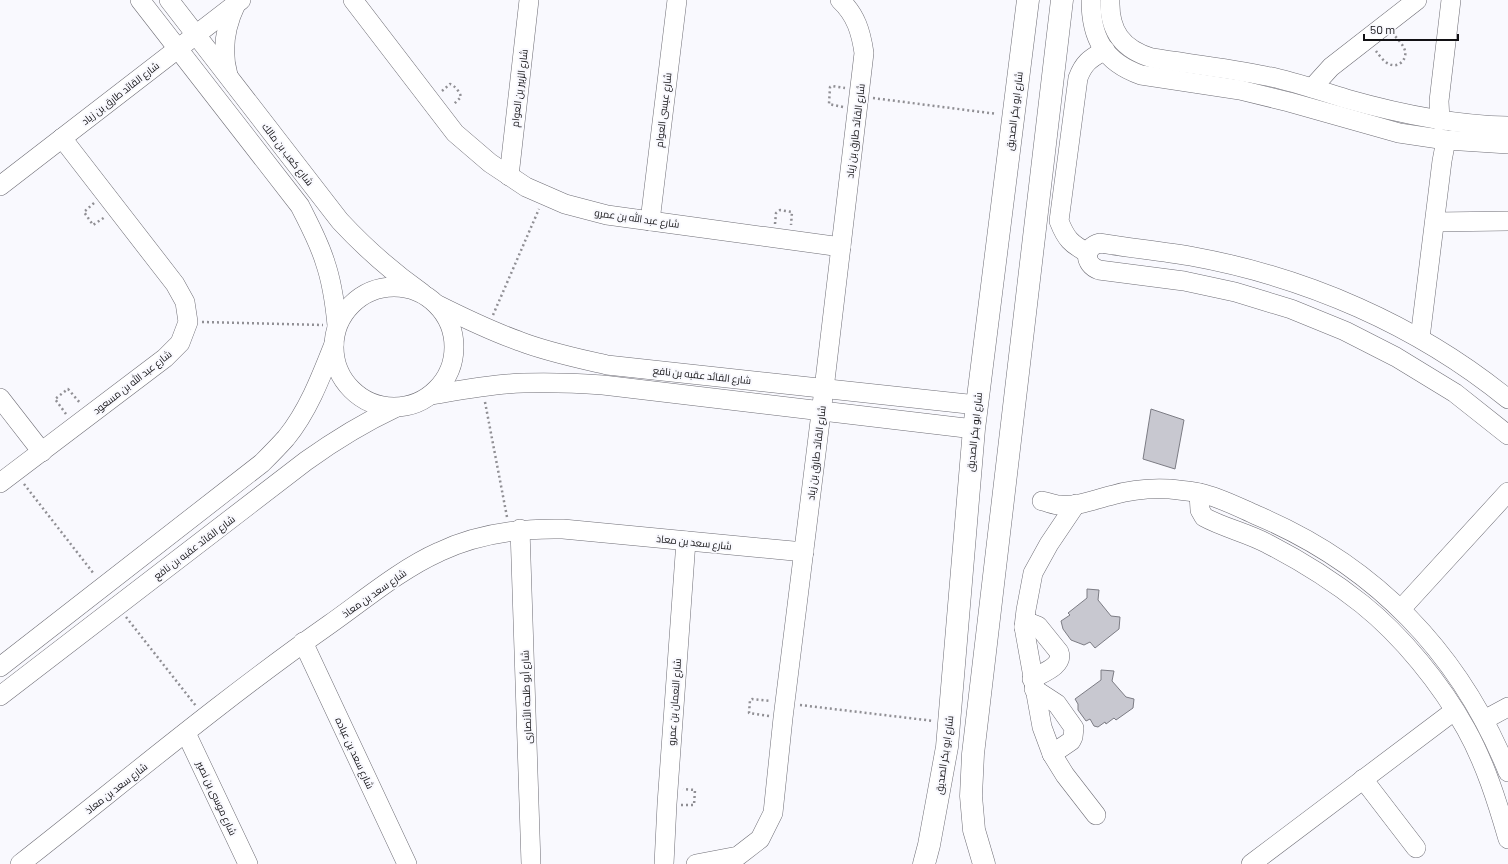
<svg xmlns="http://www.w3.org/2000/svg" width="1508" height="864" font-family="Barlow,Cairo,sans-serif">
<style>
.building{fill:#c8c8d0;stroke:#7c7c84}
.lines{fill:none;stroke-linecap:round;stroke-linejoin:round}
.minor-casing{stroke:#6e6d75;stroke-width:20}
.major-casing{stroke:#6e6d75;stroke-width:23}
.path{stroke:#908f94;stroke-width:2.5;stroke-dasharray:2 3;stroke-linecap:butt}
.minor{stroke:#fff;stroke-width:19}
.major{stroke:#fff;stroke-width:22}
.labels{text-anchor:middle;stroke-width:4;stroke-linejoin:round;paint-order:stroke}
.street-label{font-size:10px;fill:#121114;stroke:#f9f9fe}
</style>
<rect width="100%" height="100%" fill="#f9f9fe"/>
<g class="building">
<path d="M1151 409 1184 420 1175 469 1143 459Z"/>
<path d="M1087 589 1099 590 1098 600 1111 616 1120 617 1119 629 1095 648 1090 642 1084 645 1071 640 1063 629 1061 621 1070 615 1068 613 1087 598Z"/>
<path d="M1101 670 1114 671 1112 681 1126 697 1134 699 1133 708 1116 720 1114 718 1106 724 1105 722 1098 727 1094 726 1090 719 1086 721 1078 710V704L1075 699 1101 680Z"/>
</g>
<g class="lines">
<defs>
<g id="minor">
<path d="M140 0 300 206C309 224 319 242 325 262 332 282 335 304 337 325"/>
<path d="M169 0 340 221C366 249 391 271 422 293"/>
<path d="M353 0 455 133 490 163 526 187 565 204 607 215 841 247"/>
<path d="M1091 0C1091 38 1104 62 1141 75L1240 90 1289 102 1399 133 1446 140 1508 144"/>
<path d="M1110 0C1109 31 1122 49 1152 58 1190 64 1228 68 1266 76 1293 81 1320 91 1347 99 1400 114 1453 125 1508 126"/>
<path d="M228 75C221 50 225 27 236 4"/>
<path d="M1312 88 1331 67 1417 0"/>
<path d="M1440 121 1439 101 1451 0"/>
<path d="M509 176 529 0"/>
<path d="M0 186 241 0"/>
<path d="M650 221 677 0"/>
<path d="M1435 222 1508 221"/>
<path d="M1088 253C1071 244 1066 239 1059 221L1078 78C1084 62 1090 59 1105 50"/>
<circle cx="394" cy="347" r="60"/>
<path d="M438 305C464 318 491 331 519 341 547 352 577 358 607 365L977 405"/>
<path d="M1420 338 1442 161 1446 140"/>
<path d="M431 395C461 390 492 384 523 383 550 382 576 383 603 385L974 429"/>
<path d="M0 398 42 452"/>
<path d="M1508 399C1417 325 1306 277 1190 256 1161 251 1130 248 1100 243 1084 247 1083 264 1099 270L1184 281 1235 292 1291 309 1345 331 1396 357 1455 393 1508 435"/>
<path d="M0 483 165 358 180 343 188 322 185 302 175 284 62 138"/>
<path d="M1199 493 1200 510 1204 517C1224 528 1248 533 1268 544 1301 561 1333 581 1362 604 1402 636 1441 684 1466 729 1485 763 1497 801 1508 839"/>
<path d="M1042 501C1048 502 1054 505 1060 505 1079 507 1095 499 1113 495 1130 490 1151 488 1170 489 1179 490 1190 491 1200 493 1219 497 1238 507 1256 515 1375 565 1460 653 1508 772"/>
<path d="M1076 504 1049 544 1033 573 1026 610 1024 627 1042 727 1052 754 1065 775 1096 815"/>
<path d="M520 529 531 864"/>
<path d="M1401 609 1508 492"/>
<path d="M1024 627 1033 624 1038 626 1059 652C1064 666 1042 673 1032 679"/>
<path d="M303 642 407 864"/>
<path d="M0 667 262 463C270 455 278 447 286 438 308 411 321 377 334 344"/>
<path d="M1034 689 1057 704 1074 728 1073 737 1071 741 1052 754"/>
<path d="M0 696 306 461C334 441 363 423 395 408"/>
<path d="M1484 720 1508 707"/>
<path d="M186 733 248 864"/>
<path d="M1363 779 1416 848"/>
<path d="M20 864C122 784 223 699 330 624 364 600 401 569 439 552 479 533 520 528 563 529L804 552"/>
<path d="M664 864 667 804 686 541"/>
<path d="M696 864 738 856 760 839 773 813 783 718 824 389 864 53C861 32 856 15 840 0"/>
<path d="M1251 864 1454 711"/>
</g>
<g id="major">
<path d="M924 864 929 845 947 747 974 429 1028 0"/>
<path d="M984 864 974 830 971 796 973 754 1062 0"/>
</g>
</defs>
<use href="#minor" class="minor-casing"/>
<use href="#major" class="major-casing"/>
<g class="path">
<path d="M1376 51C1379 55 1384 62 1389 64 1399 69 1409 58 1404 48 1402 44 1398 39 1394 35"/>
<path d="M442 91 450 84C454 85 460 92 461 97L453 105"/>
<path d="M873 98 997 114"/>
<path d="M843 107 829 104 830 87 832 86 845 88"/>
<path d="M94 203 84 212 93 225 105 217"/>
<path d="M775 224 776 213 780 210 792 212 791 225"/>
<path d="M493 315 539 209"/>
<path d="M202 322 323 325"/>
<path d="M485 402 507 517"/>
<path d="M66 414 55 399 68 389 81 404"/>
<path d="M24 484 94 574"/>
<path d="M126 617 196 706"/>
<path d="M800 705 934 721"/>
<path d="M769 716 749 713 750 700 752 699 771 701"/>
<path d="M681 805H694L695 790 683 789"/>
</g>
<use href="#minor" class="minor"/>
<use href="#major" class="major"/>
</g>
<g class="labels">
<g class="street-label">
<text transform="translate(519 88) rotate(-83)" y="4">شارع الزبير بن العوام</text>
<text transform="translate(120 93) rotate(-38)" y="4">شارع القائد طارق بن زياد</text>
<text transform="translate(663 110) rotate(-83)" y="4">شارع عيسى العوام</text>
<text transform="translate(1014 111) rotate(-83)" y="4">شارع ابو بكر الصديق</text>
<text transform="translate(855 131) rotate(-83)" y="4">شارع القائد طارق بن زياد</text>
<text transform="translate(288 154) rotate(52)" y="4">شارع كعب بن مالك</text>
<text transform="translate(637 218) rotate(8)" y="4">شارع عبد الله بن عمرو</text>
<text transform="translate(702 375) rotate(6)" y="4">شارع القائد عقبه بن نافع</text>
<text transform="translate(132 382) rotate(-38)" y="4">شارع عبد الله بن مسعود</text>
<text transform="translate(974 432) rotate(-84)" y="4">شارع ابو بكر الصديق</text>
<text transform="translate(816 453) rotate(-83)" y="4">شارع القائد طارق بن زياد</text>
<text transform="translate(694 542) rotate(6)" y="4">شارع سعد بن معاذ</text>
<text transform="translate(194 547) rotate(-37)" y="4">شارع القائد عقبه بن نافع</text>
<text transform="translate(374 593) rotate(-35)" y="4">شارع سعد بن معاذ</text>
<text transform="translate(526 697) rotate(-92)" y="4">شارع أبو طلحة الأنصارى</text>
<text transform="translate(674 702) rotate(-86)" y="4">شارع النعمان بن عمرو</text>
<text transform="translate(355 753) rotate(65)" y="4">شارع سعد بن عباده</text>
<text transform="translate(944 755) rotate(-82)" y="4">شارع ابو بكر الصديق</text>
<text transform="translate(116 788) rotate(-38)" y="4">شارع سعد بن معاذ</text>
<text transform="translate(217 798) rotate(65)" y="4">شارع موسى بن نصير</text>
</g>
</g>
<path d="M1364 34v6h94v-6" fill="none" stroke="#121114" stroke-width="2"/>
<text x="1370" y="34" font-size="12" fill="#121114" stroke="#f9f9fe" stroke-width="3" paint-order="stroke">50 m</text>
</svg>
